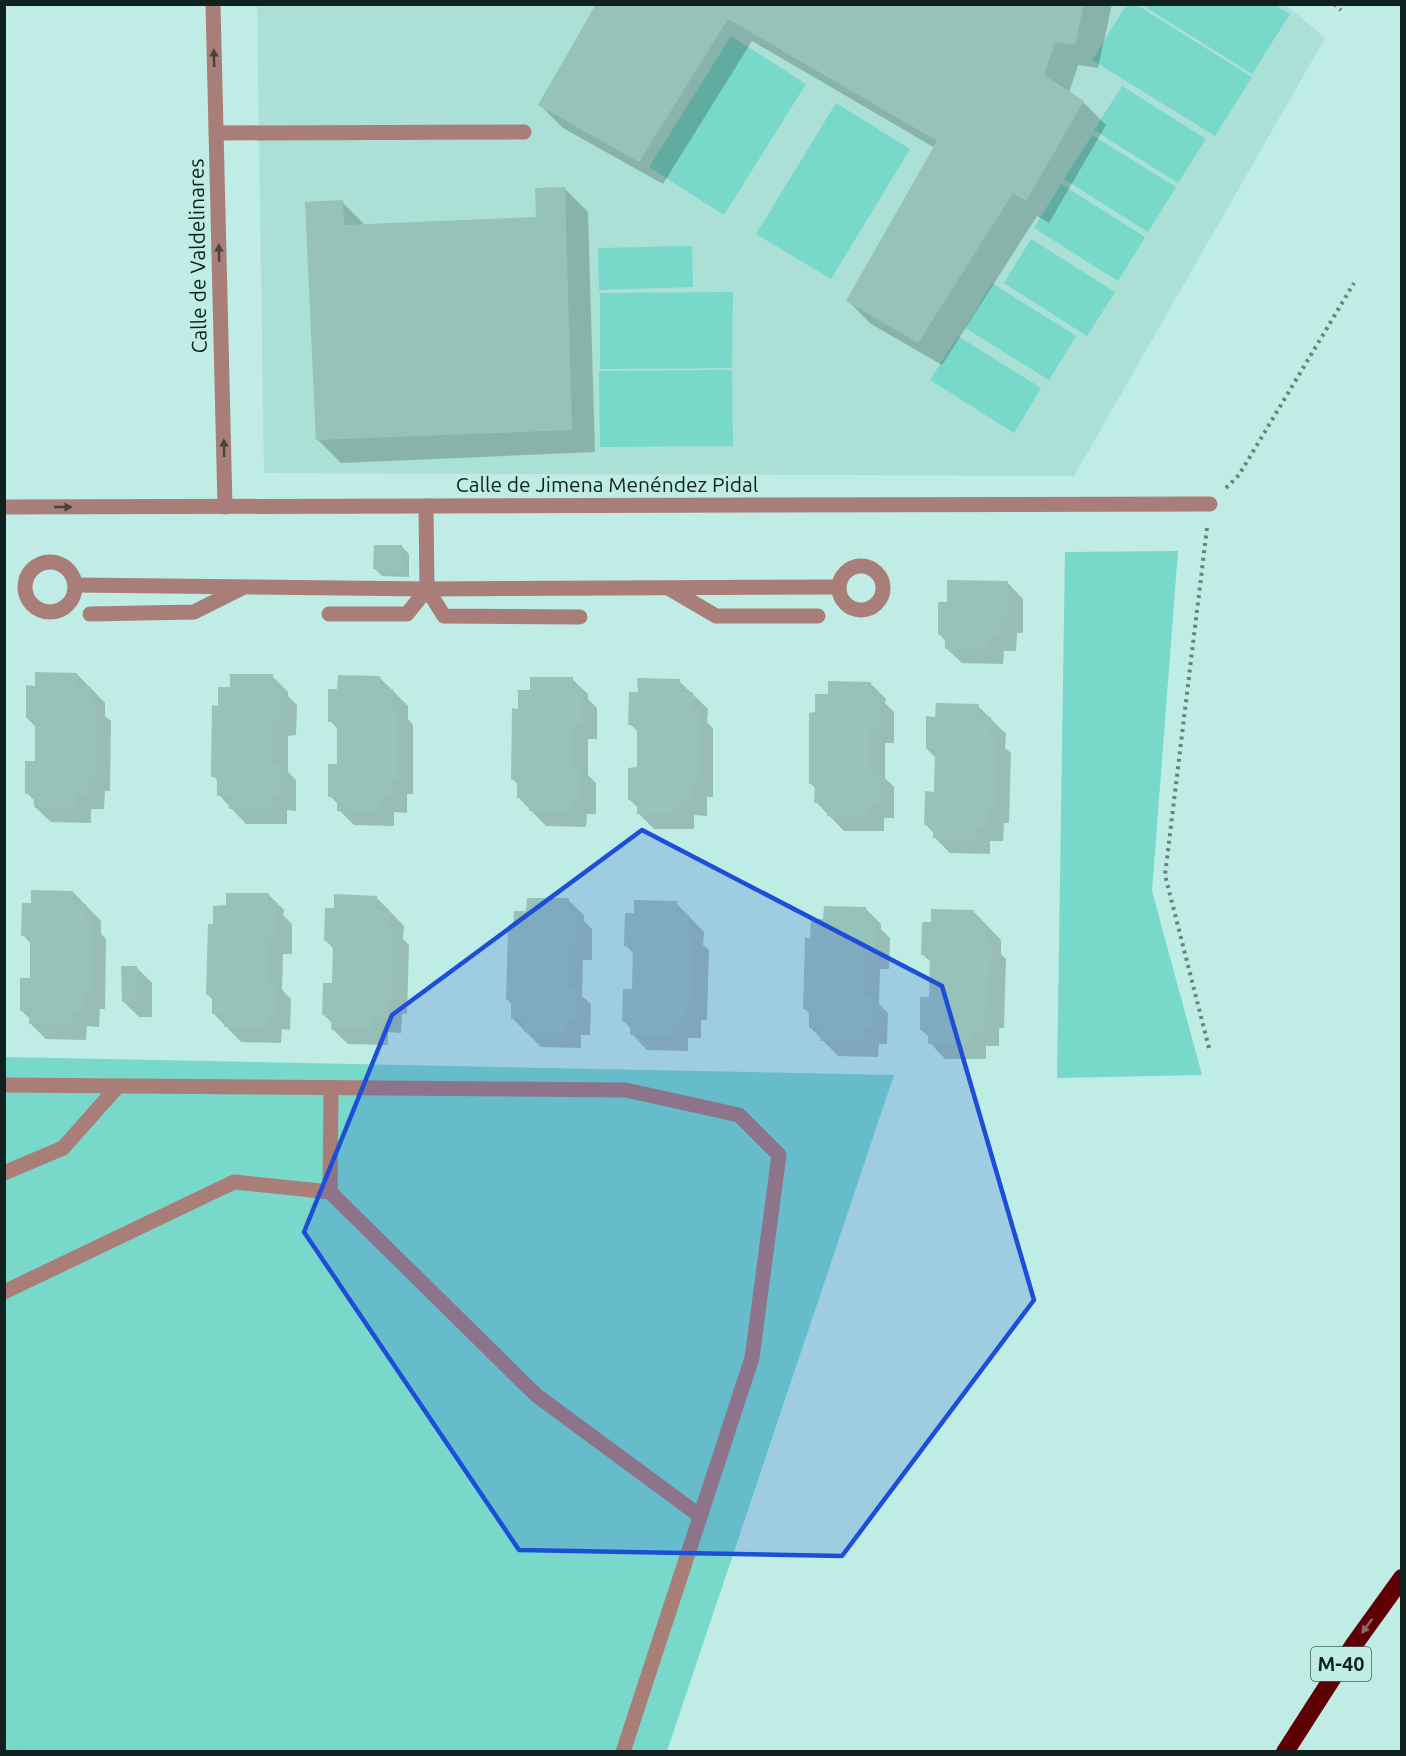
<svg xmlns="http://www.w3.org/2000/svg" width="1406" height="1756" font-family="Ubuntu,sans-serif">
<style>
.built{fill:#aae0d6}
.park{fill:#78d8c9}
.shadow{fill:#0003}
.building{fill:#96c2ba}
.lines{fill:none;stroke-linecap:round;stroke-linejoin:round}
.path{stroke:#65847f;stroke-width:4;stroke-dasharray:3 4.5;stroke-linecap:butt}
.minor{stroke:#aa7e78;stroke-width:15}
.highway{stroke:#5e0004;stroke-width:18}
.oneway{fill:#46423e}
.oneway2{fill:#8a6a69}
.marked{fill:#1d4ed8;fill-opacity:0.2;stroke:#1d4ed8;stroke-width:4.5;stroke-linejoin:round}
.labels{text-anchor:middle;stroke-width:4.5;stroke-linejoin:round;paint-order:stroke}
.shield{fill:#bfece4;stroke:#445f5a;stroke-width:1.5}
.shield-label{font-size:20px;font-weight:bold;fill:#10221f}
.street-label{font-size:21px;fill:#10221f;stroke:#bfece4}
</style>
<rect width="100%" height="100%" fill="#bfece4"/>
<path class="built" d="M1285 4 1325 38 1074 476 264 473 257 5Z"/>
<g class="park">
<path d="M1127 4 1137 5 1252 77 1215 136 1092 60Z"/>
<path d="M1142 5H1275L1290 14 1252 74Z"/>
<path d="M731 36 806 84 724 215 649 167Z"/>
<path d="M1122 86 1206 139 1178 183 1094 130Z"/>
<path d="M836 103 910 149 831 279 756 234Z"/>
<path d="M1092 135 1176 187 1148 232 1064 179Z"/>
<path d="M1061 184 1145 237 1118 281 1034 228Z"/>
<path d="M1031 239 1115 292 1087 336 1004 283Z"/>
<path d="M692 246 693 287 599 290 598 248Z"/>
<path d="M992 283 1076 336 1049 380 965 328Z"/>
<path d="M733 292 732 368 600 369V293Z"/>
<path d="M958 336 1041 388 1014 433 930 380Z"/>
<path d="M732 370 733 446 600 447 599 371Z"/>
<path d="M1178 551 1152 891 1202 1075 1057 1078 1065 552Z"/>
<path d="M5 1057 894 1075 667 1751 5 1752Z"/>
</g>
<g class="shadow">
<path d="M598 4H1112L1098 68 1078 65 1069 93 1083 102 1106 125 1049 223 1037 216 942 365 871 324 848 301 935 148 752 41 663 184 563 128 540 105Z"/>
<path d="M565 189 588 212 595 452 341 463 318 440 342 202 366 226 537 218Z"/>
<path d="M402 547 409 554V577L382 576 375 569Z"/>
<path d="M1008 583 1023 599V633H1017L1016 651H1004L1003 664 962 663 946 648 947 642 939 634 948 604Z"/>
<path d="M77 674 105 703V716L111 721 110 791H105L104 809H91V823L51 822 35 807 36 802 27 793 36 762V727L27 718 37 687Z"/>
<path d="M272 676 288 692V696L297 705 296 735 288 736V772L296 780V811L287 810V824H246L219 795V782L213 776 219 707 232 689Z"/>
<path d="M379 677 408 706V719L413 725V794H407V813L394 812V826L354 825 339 810V805L330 796 339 765V730L330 721 339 691Z"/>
<path d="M572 679 588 694V699L597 708V739H588V775L596 783V814H587L586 827 546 826 519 798 518 785 513 779 519 710 532 692Z"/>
<path d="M679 681 708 709 707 722 713 728V797H707V816L694 815V829H654L638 813V808L630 800 639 769V733L630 724 639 694Z"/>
<path d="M870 683 886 699 885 703 894 712V743H885V778L894 787V818H884V831H844L816 802V789L810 783 816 714 829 696Z"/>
<path d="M978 706 1006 734 1005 748 1011 753 1009 823H1004L1003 841H990V854L950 853 934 837V833L925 824 935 794 936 758 927 749 937 718Z"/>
<path d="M73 892 101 921V934L106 939 105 1009H100L99 1027 87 1026 86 1040 46 1039 31 1024V1020L22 1011 31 980V944L23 935 32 905Z"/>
<path d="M268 894 284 910 283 915 292 924V954H283L282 990 291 999 290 1030 282 1029 281 1043 241 1042 213 1013V1000L207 994 214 926 228 907Z"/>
<path d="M376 897 404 926 403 939 409 945 407 1014H402L401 1033 388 1032V1045L348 1044 332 1029 333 1024 324 1015 334 984V949L325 940 335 909Z"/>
<path d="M568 900 584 915V921L592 929V960H583L582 996 591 1004 590 1035H581V1048L541 1047 512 1018 513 1005 508 1000 515 931 528 912Z"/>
<path d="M676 903 704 932 703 945 709 950 707 1020H701V1038H688V1051L647 1050 632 1034V1030L624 1021 633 990 634 954 626 945 636 915Z"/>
<path d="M866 909 881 924V929L890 938 889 969H880L879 1004 888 1013 887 1044H879L878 1057 838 1056 810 1027V1014L805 1009 812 940 824 921Z"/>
<path d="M973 911 1001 940V954L1006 959 1004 1028H999V1046H986V1059H945L930 1043V1038L921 1030 931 999 932 963 922 954 932 924Z"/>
<path d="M136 967 152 983V1017H139L123 1001Z"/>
</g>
<g class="building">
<path d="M596 4H1084L1075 45 1055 42 1044 75 1084 101 1026 201 1013 193 918 343 846 301 937 141 728 19 639 162 538 105Z"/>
<path d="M565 187 572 430 316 440 305 202 343 200 344 225 536 217 535 188Z"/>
<path d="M374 545H402V571L373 569Z"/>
<path d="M947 580 1008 581V618H1002L1001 636H989L988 649H945V635H938V602H947Z"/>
<path d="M35 672 77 673V686H90V705L96 704 95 776H90L89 794H77L76 808 34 807V794H25V761H35V719L26 718V685L35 686Z"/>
<path d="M230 674H273V688H282L281 720 273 721V763H281V796L272 795V809H229L230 796H217V777H211L212 705 218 706V687H230Z"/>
<path d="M338 675 380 676V689H393V707H398V779H392V798L379 797V811H337V797H328V764H337V722H328V689H337Z"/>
<path d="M530 677H573V691H582V724H573V766H581V799H572L571 812 529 811 530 798H517V780H511L512 708 518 709V690H530Z"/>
<path d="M637 678 680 679V692H693L692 710H698V782H692V801H679L680 814H637V800H628V768L637 767V725H628L629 692H638Z"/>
<path d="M828 681 871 682 870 695H879V728H870V770H879V803H869V816H827V803H814L815 784H809V713L815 712V694H828Z"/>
<path d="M936 703 979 704 978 717H991L990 736H996L994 808H989L988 826H975V839L933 838V825H924L925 791 934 792 935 749H926V716L935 717Z"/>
<path d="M31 890 73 891V904H86V922H91L90 994H85L84 1012 72 1011 71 1025 29 1024 30 1011H20V978H30V936H21L22 903H31Z"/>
<path d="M226 893H269L268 907H277V940L268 939 267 982H276L275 1015 267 1014 266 1028 224 1027V1014H212V995H206L208 924H213V906L226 905Z"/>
<path d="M334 894 377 896 376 909H389L388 928H394L392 999H387L386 1018 373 1017V1030L331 1029 332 1016 322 1015 323 983H332L333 941H324L325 908H334Z"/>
<path d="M527 898H569V912H577V945H568L567 987H576L575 1020H566V1033L524 1032V1019H511V1000H506L508 929H513L514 911H526Z"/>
<path d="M634 900 677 901 676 914 689 915 688 933H694L692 1005H686V1023H673V1036L630 1035 631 1022H622L623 989H632L633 947 624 946 625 913H634Z"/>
<path d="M824 906 866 907V921H875L874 954H865L864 996H874L872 1029H864L863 1042 821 1041V1028H809V1009H803L805 938H810L811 919H823Z"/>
<path d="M931 909 974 910 973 923H986V941L991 942 989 1013H984V1031L971 1032V1044H928V1030H920V997H929L930 955H921L922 922H931Z"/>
<path d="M121 966H137V1002H122Z"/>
</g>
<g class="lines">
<g class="path">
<path d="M1334 4 1341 10"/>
<path d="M1226 488 1239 475 1354 283"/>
<path d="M1207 528 1165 875 1209 1048"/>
</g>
<g class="minor">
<path d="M213 4 225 507"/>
<path d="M216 133 524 132"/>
<path d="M426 506 427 589 444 616 580 617"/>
<path d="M4 507 1210 504"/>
<circle cx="50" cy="587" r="25"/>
<circle cx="861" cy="588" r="22"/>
<path d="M75 585 427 589 839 587"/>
<path d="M670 589 716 616H818"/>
<path d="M90 614 194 612 242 588"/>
<path d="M329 614H407L427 589"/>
<path d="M4 1085 626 1090 739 1115 779 1155 752 1358 623 1752"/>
<path d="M4 1173 63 1148 118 1086"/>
<path d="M330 1192 536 1395 700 1516"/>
<path d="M4 1292 234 1182 330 1192 331 1088"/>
</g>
<path class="highway" d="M1285 1752 1353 1646 1402 1578"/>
</g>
<defs><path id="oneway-solid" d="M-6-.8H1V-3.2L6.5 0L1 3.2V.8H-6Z" transform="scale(1.5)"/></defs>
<g class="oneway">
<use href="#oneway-solid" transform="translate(214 58) rotate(-91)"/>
<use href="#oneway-solid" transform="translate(219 253) rotate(-91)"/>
<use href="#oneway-solid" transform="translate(224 448) rotate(-91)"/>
<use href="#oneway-solid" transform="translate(63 507)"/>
</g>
<use class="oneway2" href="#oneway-solid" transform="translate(1367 1626) rotate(126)"/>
<path class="marked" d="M642 830 942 986 1034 1300 842 1556 519 1550 304 1232 392 1015Z"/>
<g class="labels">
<rect class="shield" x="1311" y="1647" width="60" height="34" rx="4.5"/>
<g class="shield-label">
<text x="1341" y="1671">M-40</text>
</g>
<g class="street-label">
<text transform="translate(198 256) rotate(-91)" y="7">Calle de Valdelinares</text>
<text x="607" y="492">Calle de Jimena Menéndez Pidal</text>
</g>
</g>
<rect width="1406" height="1756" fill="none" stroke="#10221f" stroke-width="12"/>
</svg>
